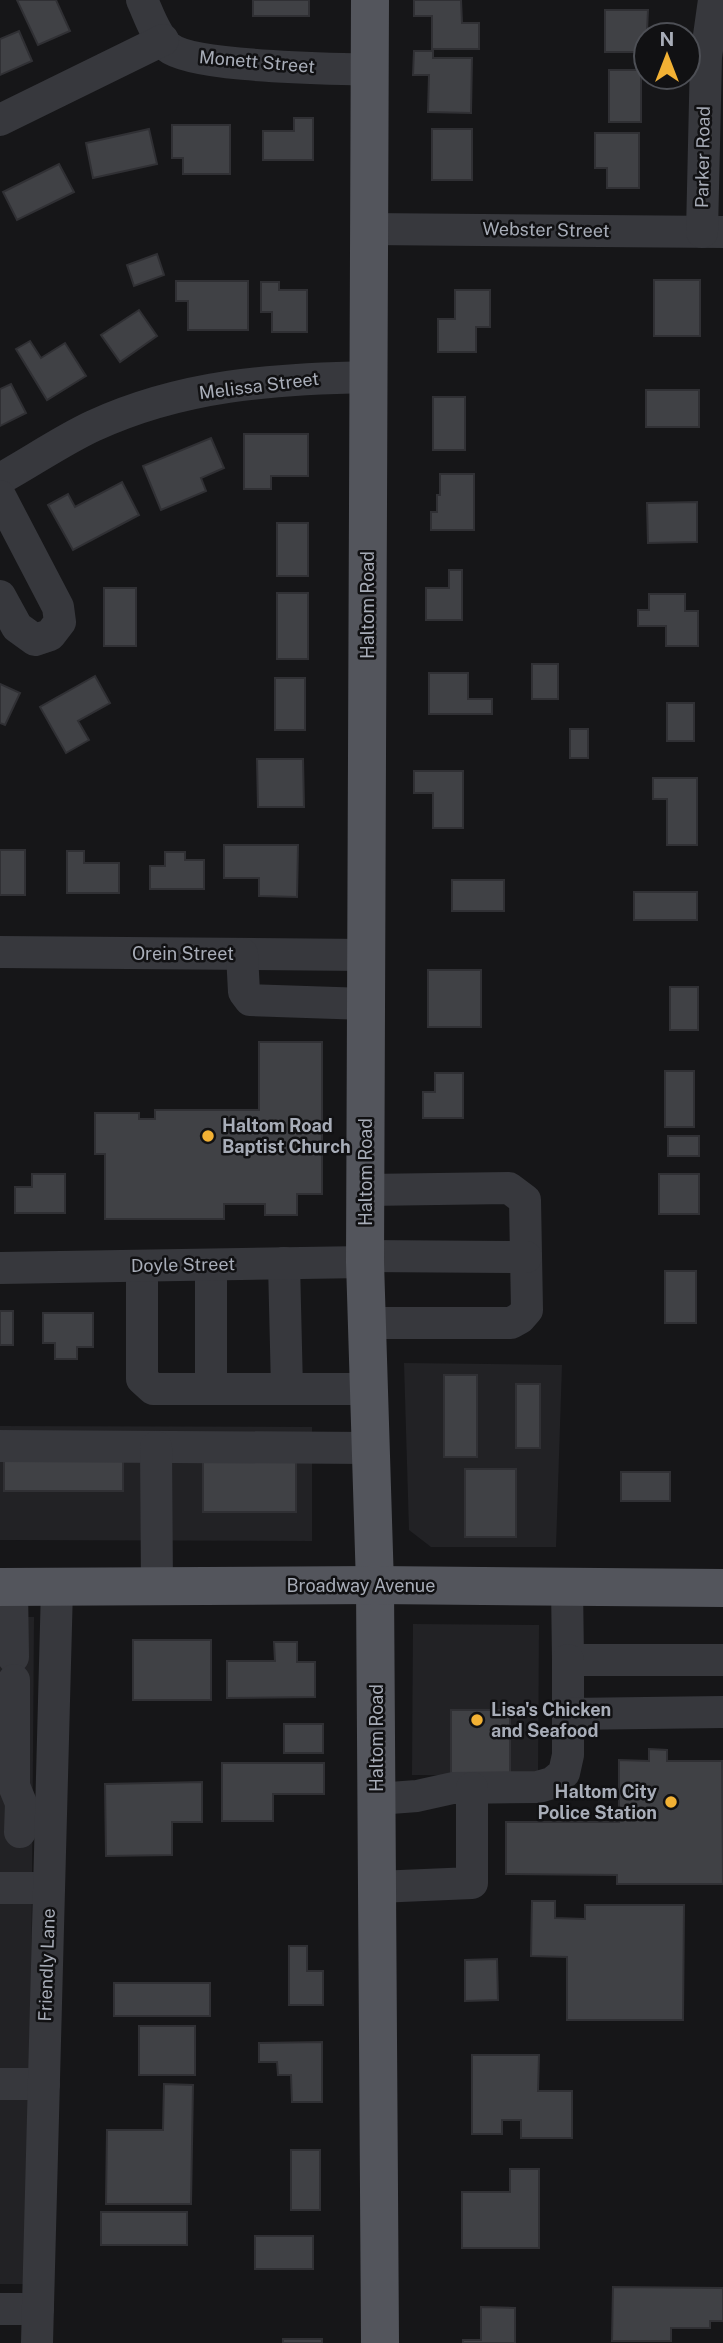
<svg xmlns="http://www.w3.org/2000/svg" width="723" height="2343" font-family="'Public Sans',sans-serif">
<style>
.built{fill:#222225}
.building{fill:#404145;stroke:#303034;stroke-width:2}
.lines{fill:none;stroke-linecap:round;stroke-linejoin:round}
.minor{stroke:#37383d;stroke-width:32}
.major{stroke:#53555c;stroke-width:38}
.poi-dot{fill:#f2b134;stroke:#111113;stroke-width:2.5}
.labels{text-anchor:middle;stroke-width:5;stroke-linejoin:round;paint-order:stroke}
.street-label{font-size:18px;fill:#a8adb8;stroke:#111113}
.poi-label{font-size:18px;font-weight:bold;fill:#a8adb8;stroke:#111113;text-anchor:start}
</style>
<rect width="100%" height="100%" fill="#161618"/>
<g class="built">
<path d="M404 1363 562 1365 556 1547H431L409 1530Z"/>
<path d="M0 1426 312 1427V1541L0 1540Z"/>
<path d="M0 1617H34L29 2284H0Z"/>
<path d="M413 1624 539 1625 538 1776 412 1775Z"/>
</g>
<g class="building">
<path d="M17 0H56L70 31 38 45Z"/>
<rect x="253" y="0" width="56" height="16"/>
<path d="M414 0H461L462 23H479V49H432V16H414Z"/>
<path d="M605 10H648L646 52H605Z"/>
<path d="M19 31 32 61 0 75V39Z"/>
<path d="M414 51H433V58H472L471 113 428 112 429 75H413Z"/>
<rect x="609" y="70" width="32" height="52"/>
<path d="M294 118H313V160H263V131H294Z"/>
<path d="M172 125H230V174H183V158H172Z"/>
<path d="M149 129 157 164 93 178 86 143Z"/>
<rect x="432" y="129" width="40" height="51"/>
<path d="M595 133H639V188H607V168H595Z"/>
<path d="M59 164 74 192 17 220 3 192Z"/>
<path d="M157 254 164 275 134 286 127 265Z"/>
<rect x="654" y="280" width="46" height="56"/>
<path d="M176 281H248V330H188V301H176Z"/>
<path d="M261 282H279V290H307V332H272V312H261Z"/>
<path d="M455 290H490V327H476V352H438V319H455Z"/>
<path d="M139 310 157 336 120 362 101 335Z"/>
<path d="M30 341 41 358 65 343 86 376 47 400 16 349Z"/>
<path d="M11 384 26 413 0 426V389Z"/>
<rect x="646" y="390" width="53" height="37"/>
<rect x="433" y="397" width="32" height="53"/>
<path d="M244 434H308V476H271V489H244Z"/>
<path d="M211 438 224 468 201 478 206 491 161 510 143 466Z"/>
<path d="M440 474H474V530H431V512H437V495H440Z"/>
<path d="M122 482 139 515 73 550 48 505 68 494 75 507Z"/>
<path d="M697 502V542L648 543 647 503Z"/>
<rect x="277" y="523" width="31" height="53"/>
<path d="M449 570H462V620H426V588H449Z"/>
<rect x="104" y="588" width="32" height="58"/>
<rect x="277" y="593" width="31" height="66"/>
<path d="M649 594H685V611H698V646H666V626H638V610H649Z"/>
<rect x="532" y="664" width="26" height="35"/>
<path d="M429 673H468V699H492V714H429Z"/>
<path d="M95 676 110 703 78 721 89 740 66 753 40 707Z"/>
<rect x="275" y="678" width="30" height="52"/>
<path d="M0 684 20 693 5 725 0 723Z"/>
<rect x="667" y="703" width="27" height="38"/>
<rect x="570" y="729" width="18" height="29"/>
<path d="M257 759H303L304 807H258Z"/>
<path d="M414 771H463V828H433V793H414Z"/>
<path d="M653 778H697V845H667V799H653Z"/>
<path d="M224 845H298L297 897 259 896V878H224Z"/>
<rect x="0" y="850" width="25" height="45"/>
<path d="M67 851H84V863H119V893H67Z"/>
<path d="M165 852H185V860H204V889H150V866H165Z"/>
<rect x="452" y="880" width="52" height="31"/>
<rect x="634" y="892" width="63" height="28"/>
<rect x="428" y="970" width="53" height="57"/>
<rect x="670" y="987" width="28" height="43"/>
<path d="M259 1042H322V1194H297V1215H265V1204H224V1219H105V1154H95V1113H139V1119H155V1110H259Z"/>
<rect x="665" y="1071" width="29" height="56"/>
<path d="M435 1073H463V1118H423V1092H435Z"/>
<rect x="668" y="1136" width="31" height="20"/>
<path d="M32 1174H65V1213H15V1187H32Z"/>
<rect x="659" y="1174" width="40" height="40"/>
<rect x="665" y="1271" width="31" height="52"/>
<rect x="0" y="1311" width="13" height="34"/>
<path d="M43 1313H93V1347H77V1359H55V1343H43Z"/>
<rect x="444" y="1375" width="33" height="82"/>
<rect x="516" y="1384" width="24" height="64"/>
<rect x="4" y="1449" width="119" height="42"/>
<rect x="203" y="1459" width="93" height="53"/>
<rect x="465" y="1469" width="51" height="68"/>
<rect x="621" y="1472" width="49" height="29"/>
<rect x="133" y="1640" width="78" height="60"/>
<path d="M274 1642H297V1662H315V1697L227 1698V1661H275Z"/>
<rect x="451" y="1710" width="59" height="63"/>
<rect x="284" y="1724" width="39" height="29"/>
<path d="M649 1749 667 1750V1761H722L723 1884H617V1875L506 1874V1822H619V1760L649 1761Z"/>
<path d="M222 1763H324V1794H273V1821H222Z"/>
<path d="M202 1782V1822H172V1855L106 1856 105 1784Z"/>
<path d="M532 1901H555V1918L585 1919V1905H684L683 2020H567V1957L531 1956Z"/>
<path d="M289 1946H307V1971H323V2005H289Z"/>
<path d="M497 1959 498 2000 465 2001V1960Z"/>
<rect x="114" y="1983" width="96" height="33"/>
<rect x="139" y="2026" width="56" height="49"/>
<path d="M322 2042V2102H292L291 2075H278L277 2062H259V2043Z"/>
<path d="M472 2055H539L538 2091H572V2138H521V2120H502V2134H472Z"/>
<path d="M164 2084 193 2085 191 2204H106L107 2130H163Z"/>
<rect x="291" y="2150" width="29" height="60"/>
<path d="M510 2169H539V2248H462V2192H510Z"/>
<rect x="101" y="2212" width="86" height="33"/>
<rect x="255" y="2236" width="58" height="33"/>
<path d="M613 2287 723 2288V2321H710V2328H671V2341H612Z"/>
<path d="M481 2307 515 2308V2343H463V2340H481Z"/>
<rect x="283" y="2339" width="39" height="4"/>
</g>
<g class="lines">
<g class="minor">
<path d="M142 0C149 15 155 35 168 47 193 68 332 68 370 70"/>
<path d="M0 120 163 40"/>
<path d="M369 229 723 232"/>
<path d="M702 232 706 57 714 0"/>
<path d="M0 479C31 462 61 441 93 426 182 385 272 379 369 377"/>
<path d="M0 496 58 607 60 622 50 635 35 640 17 627 0 596"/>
<path d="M0 952 366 955"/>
<path d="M242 954 244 992 250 1000 366 1004"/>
<path d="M366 1190 509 1188 525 1200 527 1310 520 1318 511 1323H367"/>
<path d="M365 1256 526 1257"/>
<path d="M284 1263 287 1389"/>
<path d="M211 1265V1389"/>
<path d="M142 1266V1379L153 1389H369"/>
<path d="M0 1268 365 1262"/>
<path d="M0 1446 371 1448"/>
<path d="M156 1447 157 1587"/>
<path d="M567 1586 568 1660H723"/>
<path d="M12 1587 13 1657"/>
<path d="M568 1660V1714"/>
<path d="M14 1680V1786L21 1803 20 1832"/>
<path d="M377 1799 417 1796 453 1788 538 1787 552 1783 564 1773 568 1755V1714L723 1712"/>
<path d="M377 1887 472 1883V1788"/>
<path d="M0 1888H49"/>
<path d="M0 2084H44"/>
<path d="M0 2309H38"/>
<path d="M37 2343 57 1588"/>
</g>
<g class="major">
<path d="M370 0 365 1262 375 1585 380 2343"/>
<path d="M0 1587 375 1585 723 1588"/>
</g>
</g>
<g class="poi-dot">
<circle cx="208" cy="1136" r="7"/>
<circle cx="477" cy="1720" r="7"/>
<circle cx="671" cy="1802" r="7"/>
</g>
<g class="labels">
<g class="street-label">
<text transform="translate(257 62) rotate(5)" y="6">Monett Street</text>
<text transform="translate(703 157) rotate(-89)" y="6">Parker Road</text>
<text transform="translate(546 230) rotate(1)" y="6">Webster Street</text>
<text transform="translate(259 386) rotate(-7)" y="6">Melissa Street</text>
<text transform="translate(368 605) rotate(-90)" y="6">Haltom Road</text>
<text x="183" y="960">Orein Street</text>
<text transform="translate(366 1172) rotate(-90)" y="6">Haltom Road</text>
<text transform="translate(183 1265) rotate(-1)" y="6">Doyle Street</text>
<text x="361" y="1592">Broadway Avenue</text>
<text transform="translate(377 1738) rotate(-90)" y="6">Haltom Road</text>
<text transform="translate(47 1965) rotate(-88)" y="6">Friendly Lane</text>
</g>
<g class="poi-label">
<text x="222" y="1132">Haltom Road<tspan x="222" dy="21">Baptist Church</tspan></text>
<text x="491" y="1716">Lisa's Chicken<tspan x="491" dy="21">and Seafood</tspan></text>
<text x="657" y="1798" text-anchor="end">Haltom City<tspan x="657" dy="21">Police Station</tspan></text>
</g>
</g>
<g transform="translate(667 56)"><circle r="33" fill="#111113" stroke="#4d4f55" stroke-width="2"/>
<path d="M0-5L12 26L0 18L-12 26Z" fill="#f2b134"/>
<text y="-10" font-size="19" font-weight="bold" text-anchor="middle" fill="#a8adb8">N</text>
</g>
</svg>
